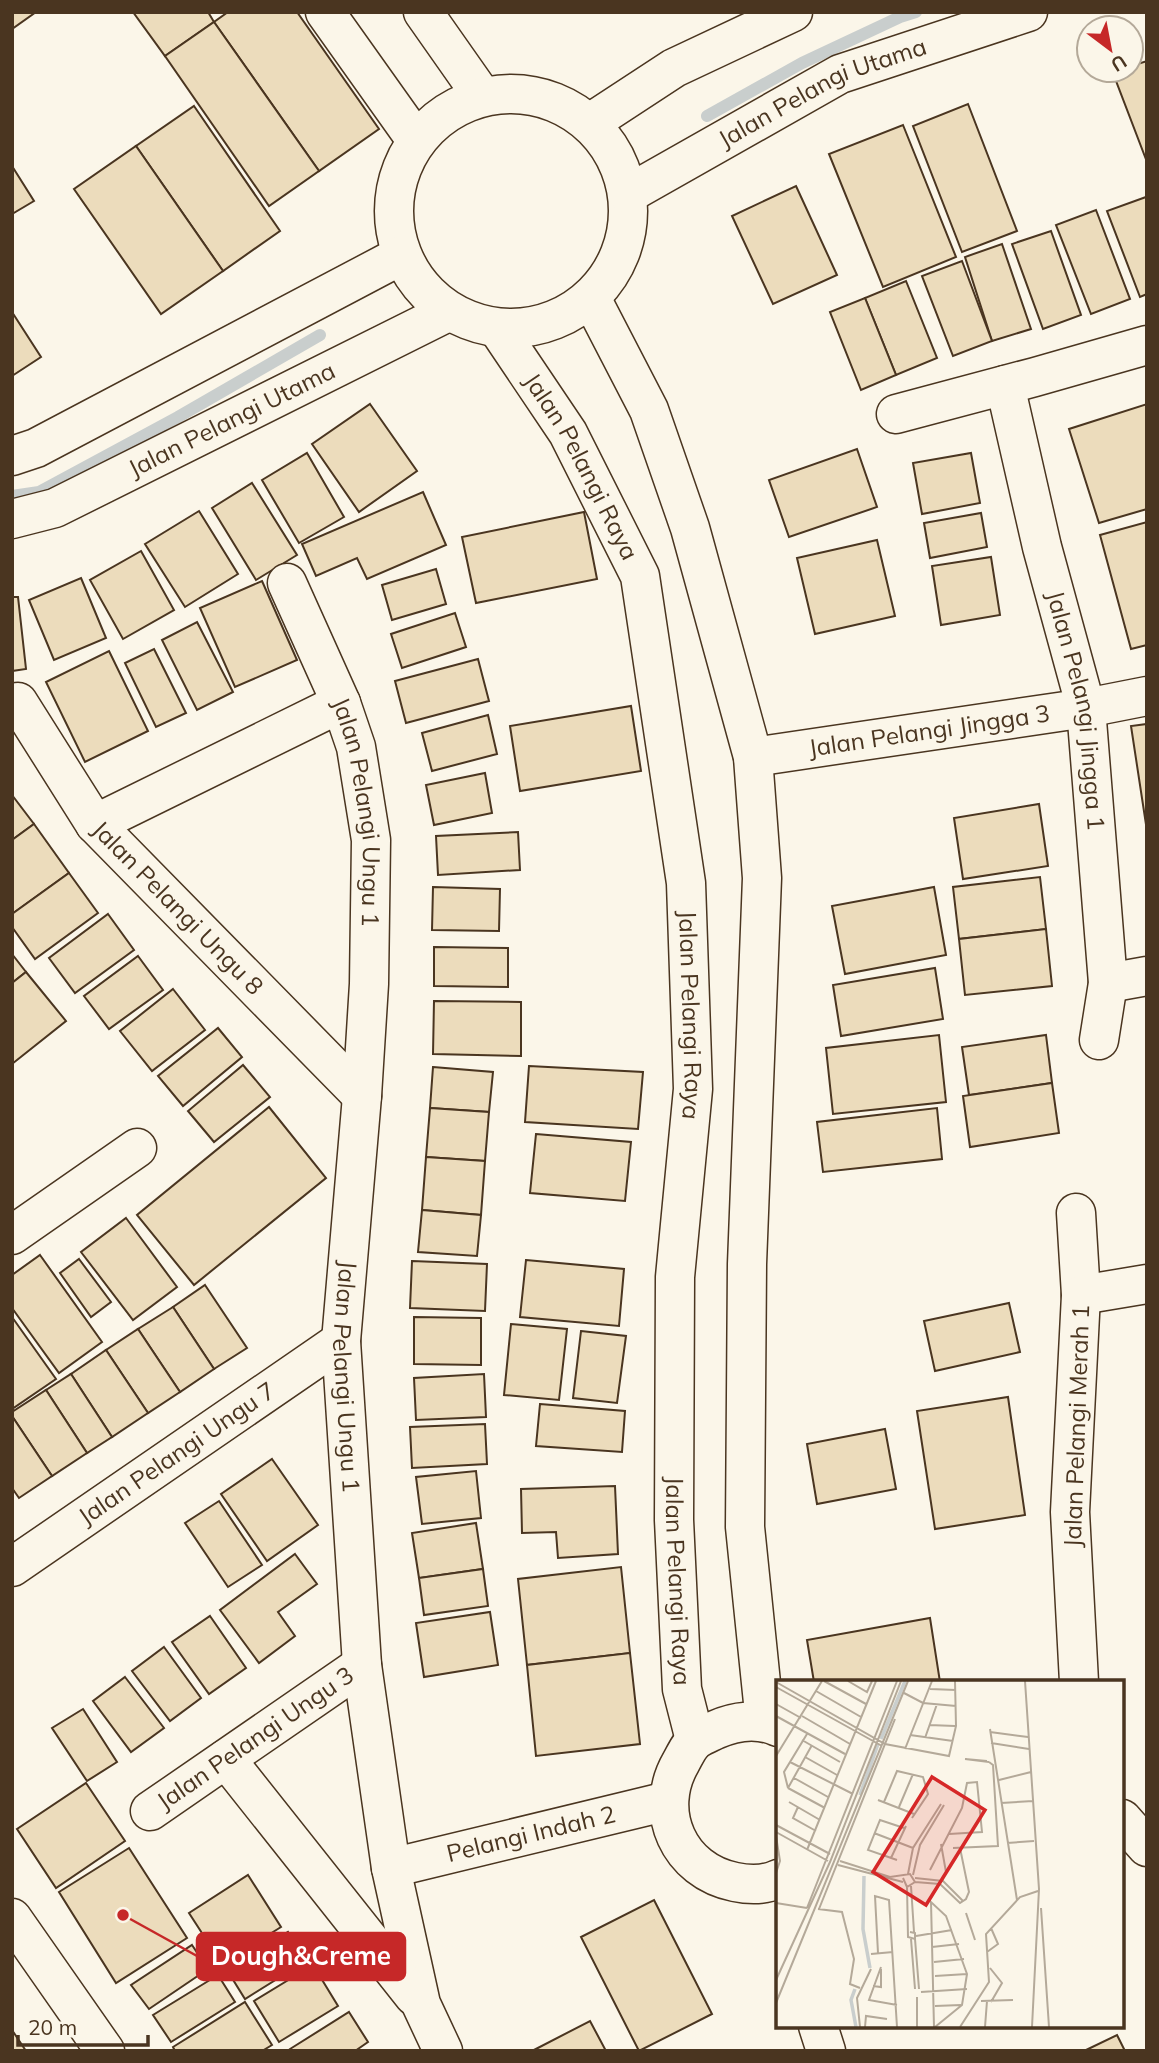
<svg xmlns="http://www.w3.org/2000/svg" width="1159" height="2063" font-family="Mulish,sans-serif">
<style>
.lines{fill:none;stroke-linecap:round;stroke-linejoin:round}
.stream{stroke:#c9cecd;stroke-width:12}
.building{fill:#ecdcbc;stroke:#4a3520;stroke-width:2}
.street-casing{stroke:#4a3520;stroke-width:41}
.street{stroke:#fbf6e9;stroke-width:38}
.labels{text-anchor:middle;stroke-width:5;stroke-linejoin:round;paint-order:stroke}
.street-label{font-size:24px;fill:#4a3520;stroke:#fbf6e9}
.inset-river{fill:none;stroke:#c9cecd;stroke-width:3.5}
.inset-road{fill:none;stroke:#b4a999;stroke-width:2}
.view{fill:#d62828;fill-opacity:0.15;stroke:#d62828;stroke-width:3.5}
.inset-edge{fill:none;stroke:#4a3520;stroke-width:3.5}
.leader{fill:none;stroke:#c62828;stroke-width:2.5}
.callout-dot{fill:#c62828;stroke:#fbf6e9;stroke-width:2.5}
.callout{fill:#c62828;stroke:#c62828;stroke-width:2.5}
.callout-label{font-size:26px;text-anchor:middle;font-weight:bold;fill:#fff}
</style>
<rect width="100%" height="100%" fill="#fbf6e9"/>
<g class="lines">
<g class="stream">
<path d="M707 116 802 63 900 17 916 12"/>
<path d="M12 496 39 492 178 417 320 335"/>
</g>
</g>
<g class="building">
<path d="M12 12H36L12 29Z"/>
<path d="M133 12H208L214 22 165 56Z"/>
<path d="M228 12H297L379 129 319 171 214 22Z"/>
<path d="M214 22 319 171 269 206 165 56Z"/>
<path d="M1147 61V162L1113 73 1122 70H1131V66Z"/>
<path d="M968 104 1017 231 962 252 913 126Z"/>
<path d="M194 106 280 231 223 271 136 146Z"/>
<path d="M903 125 956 257 883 287 829 154Z"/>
<path d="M136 146 223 271 161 314 74 189Z"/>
<path d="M12 166 34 201 12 214Z"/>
<path d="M796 186 837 275 773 304 732 216Z"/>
<path d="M1146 197 1147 294 1140 297 1107 211Z"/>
<path d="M1096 210 1130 299 1091 314 1056 225Z"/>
<path d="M1051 231 1081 315 1043 329 1012 244Z"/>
<path d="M1002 244 1031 329 992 341 965 257Z"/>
<path d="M962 261 992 341 953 356 922 276Z"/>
<path d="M906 281 937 358 896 375 865 298Z"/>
<path d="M865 298 896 375 861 390 830 312Z"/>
<path d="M12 312 41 357 12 376Z"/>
<path d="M370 404 417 471 359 512 312 444Z"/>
<path d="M1147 404V509L1099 523 1069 429Z"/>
<path d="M857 449 877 507 789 537 769 480Z"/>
<path d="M307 453 344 517 299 543 262 480Z"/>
<path d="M971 453 980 503 922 514 913 463Z"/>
<path d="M252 483 297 555 256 580 212 508Z"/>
<path d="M423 492 446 545 367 579 357 558 316 576 302 544Z"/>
<path d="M199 511 238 574 185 607 145 544Z"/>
<path d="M584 512 597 579 476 603 462 537Z"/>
<path d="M981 513 987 547 930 558 924 523Z"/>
<path d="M1147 522V645L1131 649 1100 535Z"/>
<path d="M877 540 895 616 815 634 797 558Z"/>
<path d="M141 551 174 610 123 639 90 580Z"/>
<path d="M991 557 1000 615 941 625 932 566Z"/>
<path d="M436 569 446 604 392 620 382 585Z"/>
<path d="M81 578 106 638 54 660 29 600Z"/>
<path d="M262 581 297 660 235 687 200 608Z"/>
<path d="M12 597H18L26 669 12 671Z"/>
<path d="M455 613 466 647 402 668 391 634Z"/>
<path d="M197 622 233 692 197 710 162 640Z"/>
<path d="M154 649 186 713 156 727 125 663Z"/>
<path d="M109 651 148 731 85 762 46 682Z"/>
<path d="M478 659 489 701 406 723 395 681Z"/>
<path d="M631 706 641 771 520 791 510 726Z"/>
<path d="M488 715 497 754 432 771 422 733Z"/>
<path d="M1147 724V831L1131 726Z"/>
<path d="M485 773 492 813 434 825 426 785Z"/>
<path d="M12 795 34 824 12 840Z"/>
<path d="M1039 804 1048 866 963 879 954 818Z"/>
<path d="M34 824 69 873 12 914V840Z"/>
<path d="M518 832 520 870 438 875 436 836Z"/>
<path d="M69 873 98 913 35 959 12 927V914Z"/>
<path d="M1040 877 1046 929 959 939 953 887Z"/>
<path d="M433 887 500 889 499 931 432 930Z"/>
<path d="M934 887 946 955 845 974 832 906Z"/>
<path d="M108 914 134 950 75 993 49 958Z"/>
<path d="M1046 929 1052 986 965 995 959 939Z"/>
<path d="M434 947 508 948V987L434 986Z"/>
<path d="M12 954 26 972 12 983Z"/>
<path d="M138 956 163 990 109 1029 84 996Z"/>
<path d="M935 968 943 1019 841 1036 833 985Z"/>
<path d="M26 972 66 1021 12 1064V983Z"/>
<path d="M173 989 205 1030 152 1071 120 1031Z"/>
<path d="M434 1001 521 1002V1056L433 1054Z"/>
<path d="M218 1028 242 1057 183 1106 158 1076Z"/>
<path d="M939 1035 946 1102 833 1114 826 1048Z"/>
<path d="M1046 1035 1052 1083 969 1095 962 1047Z"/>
<path d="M243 1065 270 1097 214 1142 188 1111Z"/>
<path d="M529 1066 643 1072 638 1129 525 1122Z"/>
<path d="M433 1067 493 1072 489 1112 430 1108Z"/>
<path d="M1052 1083 1059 1133 970 1147 963 1096Z"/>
<path d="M269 1107 326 1178 194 1285 137 1215Z"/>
<path d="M430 1108 489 1112 485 1161 426 1157Z"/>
<path d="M937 1108 942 1159 823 1172 817 1122Z"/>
<path d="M536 1134 631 1142 625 1201 530 1193Z"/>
<path d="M426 1157 485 1161 481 1215 422 1210Z"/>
<path d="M422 1210 481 1215 477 1256 418 1252Z"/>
<path d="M126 1218 177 1287 133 1320 81 1252Z"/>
<path d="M40 1255 102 1342 59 1373 12 1308V1275Z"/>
<path d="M79 1259 111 1302 91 1317 60 1273Z"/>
<path d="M526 1260 624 1269 619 1326 520 1317Z"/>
<path d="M412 1261 487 1264 485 1311 410 1308Z"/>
<path d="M205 1285 247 1348 214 1369 173 1307Z"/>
<path d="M1009 1303 1020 1352 935 1371 924 1321Z"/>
<path d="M173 1307 214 1369 180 1392 138 1329Z"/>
<path d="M12 1317 56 1379 12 1409Z"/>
<path d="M414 1317 481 1318V1365L414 1364Z"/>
<path d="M511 1324 567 1329 559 1400 504 1395Z"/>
<path d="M138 1329 180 1392 148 1413 106 1350Z"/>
<path d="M581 1331 626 1336 617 1403 573 1398Z"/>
<path d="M106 1350 148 1413 112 1437 71 1374Z"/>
<path d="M71 1374 112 1437 87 1453 46 1390Z"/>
<path d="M484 1374 486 1417 416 1420 414 1378Z"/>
<path d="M46 1390 87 1453 52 1476 12 1416V1412Z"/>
<path d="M1008 1397 1025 1515 935 1529 917 1411Z"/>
<path d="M540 1404 625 1411 622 1452 536 1446Z"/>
<path d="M12 1416 52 1476 19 1498 12 1488Z"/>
<path d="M485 1424 487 1464 412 1468 410 1427Z"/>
<path d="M885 1429 896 1489 817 1504 807 1444Z"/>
<path d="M272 1459 318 1525 267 1561 221 1494Z"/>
<path d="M476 1471 481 1518 422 1524 416 1477Z"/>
<path d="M615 1486 618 1554 558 1558 556 1532 522 1533 521 1489Z"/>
<path d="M219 1501 262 1565 228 1587 185 1523Z"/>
<path d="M476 1523 483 1569 419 1578 412 1533Z"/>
<path d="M295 1554 317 1584 278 1612 295 1636 259 1663 220 1610Z"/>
<path d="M621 1567 630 1653 527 1665 518 1579Z"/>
<path d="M483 1569 488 1606 424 1615 419 1578Z"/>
<path d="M490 1612 498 1665 424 1677 416 1623Z"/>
<path d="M210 1616 246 1668 209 1694 172 1642Z"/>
<path d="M930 1618 940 1682H814L807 1640Z"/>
<path d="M164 1647 201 1698 170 1721 132 1671Z"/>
<path d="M630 1653 640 1744 536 1756 527 1665Z"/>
<path d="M125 1677 164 1728 131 1752 93 1701Z"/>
<path d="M83 1709 117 1762 87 1781 52 1728Z"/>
<path d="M86 1783 125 1841 56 1888 17 1829Z"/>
<path d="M129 1848 187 1938 116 1983 59 1892Z"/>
<path d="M248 1875 281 1927 222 1964 189 1913Z"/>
<path d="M654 1900 712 2014 639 2051 581 1937Z"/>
<path d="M288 1932 306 1961 245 1999 227 1970Z"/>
<path d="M192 1945 208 1969 149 2009 131 1985Z"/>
<path d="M313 1965 338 2006 279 2042 254 2001Z"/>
<path d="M218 1975 235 2002 171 2042 153 2015Z"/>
<path d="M245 2002 272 2045 262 2051H175L173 2047Z"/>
<path d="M349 2012 368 2042 355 2051H291L290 2049Z"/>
<path d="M590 2021 606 2051H532Z"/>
<path d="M12 2030 26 2051H12Z"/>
<path d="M1117 2035 1125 2051H1084Z"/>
</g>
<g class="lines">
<defs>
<g id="street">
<path d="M325 12 416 140"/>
<path d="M423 12 482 96"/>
<circle cx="511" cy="211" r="117"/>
<path d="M590 123 674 68 793 12"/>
<path id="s1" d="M628 194 840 74 1028 12"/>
<path d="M591 298 649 410 690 528 753 757 762 878 747 1264 745 1527 765 1722"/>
<path id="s2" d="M498 329 568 433 640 576 686 883 693 1089 675 1277 674 1520 682 1689 695 1740"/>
<path id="s3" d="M1005 385 1042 547 1086 708 1108 983 1099 1040"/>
<path d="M896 414 1035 377 1147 345"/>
<path d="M12 456 36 448 400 256"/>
<path id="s4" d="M12 519 55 508 448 312"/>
<path id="s5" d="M287 583 341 703 356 747 371 840 369 984 362 1096 341 1341 362 1665 391 1868 421 2004 443 2051"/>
<path id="s6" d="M18 702 95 824 362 1096"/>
<path id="s7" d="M753 757 1086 708 1147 696"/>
<path d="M95 824 341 703"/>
<path d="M1108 983 1147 976"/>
<path d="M1076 1213 1081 1295 1070 1512 1079 1682"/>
<path d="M12 1235 137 1148"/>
<path d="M1081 1295 1147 1284"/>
<path id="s8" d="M12 1567 341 1341"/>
<path d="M778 1727C758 1718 735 1721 715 1730 709 1733 701 1736 696 1740 689 1745 685 1755 681 1762 652 1812 679 1871 735 1882 749 1885 765 1885 778 1879"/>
<path d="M226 1759 414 1996"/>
<path id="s9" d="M150 1811 362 1665"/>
<path d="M1122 1819 1147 1847"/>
<path id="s10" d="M391 1868 668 1801"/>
<path d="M12 1918 105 2051"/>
<path d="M818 2026 826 2051"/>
</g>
</defs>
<use href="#street" class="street-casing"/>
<use href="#street" class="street"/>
</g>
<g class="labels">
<g class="street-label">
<text dy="8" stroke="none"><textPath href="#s1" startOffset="220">Jalan Pelangi Utama</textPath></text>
<text dy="8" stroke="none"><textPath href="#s4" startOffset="242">Jalan Pelangi Utama</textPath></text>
<text dy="8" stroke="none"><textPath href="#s2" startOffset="161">Jalan Pelangi Raya</textPath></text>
<text dy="8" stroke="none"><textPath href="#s3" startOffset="334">Jalan Pelangi Jingga 1</textPath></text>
<text dy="8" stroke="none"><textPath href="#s7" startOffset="178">Jalan Pelangi Jingga 3</textPath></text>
<text dy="8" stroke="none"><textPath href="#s5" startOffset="243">Jalan Pelangi Ungu 1</textPath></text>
<text dy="8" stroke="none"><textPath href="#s6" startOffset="262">Jalan Pelangi Ungu 8</textPath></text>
<text dy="8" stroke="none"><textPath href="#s2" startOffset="728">Jalan Pelangi Raya</textPath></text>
<text dy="8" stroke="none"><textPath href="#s5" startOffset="810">Jalan Pelangi Ungu 1</textPath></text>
<text transform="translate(1077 1426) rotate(-88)" y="8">Jalan Pelangi Merah 1</text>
<text dy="8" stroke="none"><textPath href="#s8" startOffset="200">Jalan Pelangi Ungu 7</textPath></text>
<text dy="8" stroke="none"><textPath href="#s2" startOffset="1295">Jalan Pelangi Raya</textPath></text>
<text dy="8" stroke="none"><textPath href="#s9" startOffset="128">Jalan Pelangi Ungu 3</textPath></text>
<text dy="8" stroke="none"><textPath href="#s10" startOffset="144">Pelangi Indah 2</textPath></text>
</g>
</g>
<g transform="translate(776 1680)">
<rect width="348" height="348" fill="#fbf6e9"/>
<path class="inset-river" d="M105 59 129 1M84 115 102 64M88 196 87 249 94 288M79 309 75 320 80 347"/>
<path class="inset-road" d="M48 1 90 24M72 1 91 12 96 1M249 1 263 209 256 347M0 2 109 64 173 76 180 46 179 1M0 7 106 66M154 9 180 10M40 11 85 37M128 13 147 23 180 26M0 24 25 38M0 36 69 74M26 36 74 64M153 45 179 46M214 49 241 220M214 52 252 57M134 55 177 61M149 58 161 24M26 60 64 82M215 63 253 69M129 69 156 1M0 76 46 1M29 77 61 95M189 79 213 82M189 79 211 81M14 82 77 114M18 98 52 117M223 100 255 92M12 108 8 92 31 54M12 108 36 65M12 108 49 128M102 120 138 134M13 122 44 140M108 122 121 91 147 97 152 114 136 138M225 123 257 121M22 127 17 138 40 151M123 127 137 94M0 145 54 174M0 152 52 181M98 153 137 168M0 156 4 181 0 193M231 163 258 161M165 164 170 192M177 168 222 166 217 85 213 82M31 170 100 1M115 178 130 146M121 180 92 170 104 140 128 148M64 181 114 197 134 194 139 202 131 207 127 198M62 185 127 202M154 190 186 128 191 103 201 102 206 152 173 154M132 194 137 168 165 124M137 195 144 165 168 125M139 198 167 201 187 221M139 202 164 204 184 223 190 219 193 212 184 168M135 206 138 252M131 207 132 257 139 259V253L134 252M0 223 31 228M31 228 121 1M265 228 273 347M42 229 66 232 78 279 74 304 84 308M43 229 119 39M190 233 199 260M140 256 176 250M135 259 139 309M139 259 143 309M156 267 183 264M211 272 222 264 215 248M102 273 99 216 113 220 121 347M95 274 117 272M158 282 188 279M105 287 93 320 121 325M214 288 226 303 215 322M159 296 191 294M0 300 54 182 125 1M97 306 105 307V289M145 312 191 309M205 321 237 320M0 323 132 1M159 326 185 325M84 347 81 318 95 289M89 347 90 336 111 339M141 347V317M158 347 155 222 170 236 191 294 186 325 159 347M184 347 213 302 210 254 244 217 262 211M209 347 211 321"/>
<path class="view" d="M156 97 209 130 150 225 97 192Z"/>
<rect width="348" height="348" class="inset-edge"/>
</g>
<path class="leader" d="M123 1915L197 1956"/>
<circle class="callout-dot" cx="123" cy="1915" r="7"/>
<rect class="callout" x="197" y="1933" width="208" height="47" rx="7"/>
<g class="callout-label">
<text x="301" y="1965">Dough&amp;Creme</text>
</g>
<rect width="1159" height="2063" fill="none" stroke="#4a3520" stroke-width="28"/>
<g transform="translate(1110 49) rotate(148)"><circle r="33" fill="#fbf6e9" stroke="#b4a999" stroke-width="2"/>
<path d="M0-5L12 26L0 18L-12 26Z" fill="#c62828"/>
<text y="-10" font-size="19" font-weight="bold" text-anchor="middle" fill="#4a3520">U</text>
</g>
<path d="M18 2035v10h130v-10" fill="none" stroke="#4a3520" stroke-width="3.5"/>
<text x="28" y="2035" font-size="21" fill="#4a3520" stroke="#fbf6e9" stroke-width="5" paint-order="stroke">20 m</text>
</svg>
